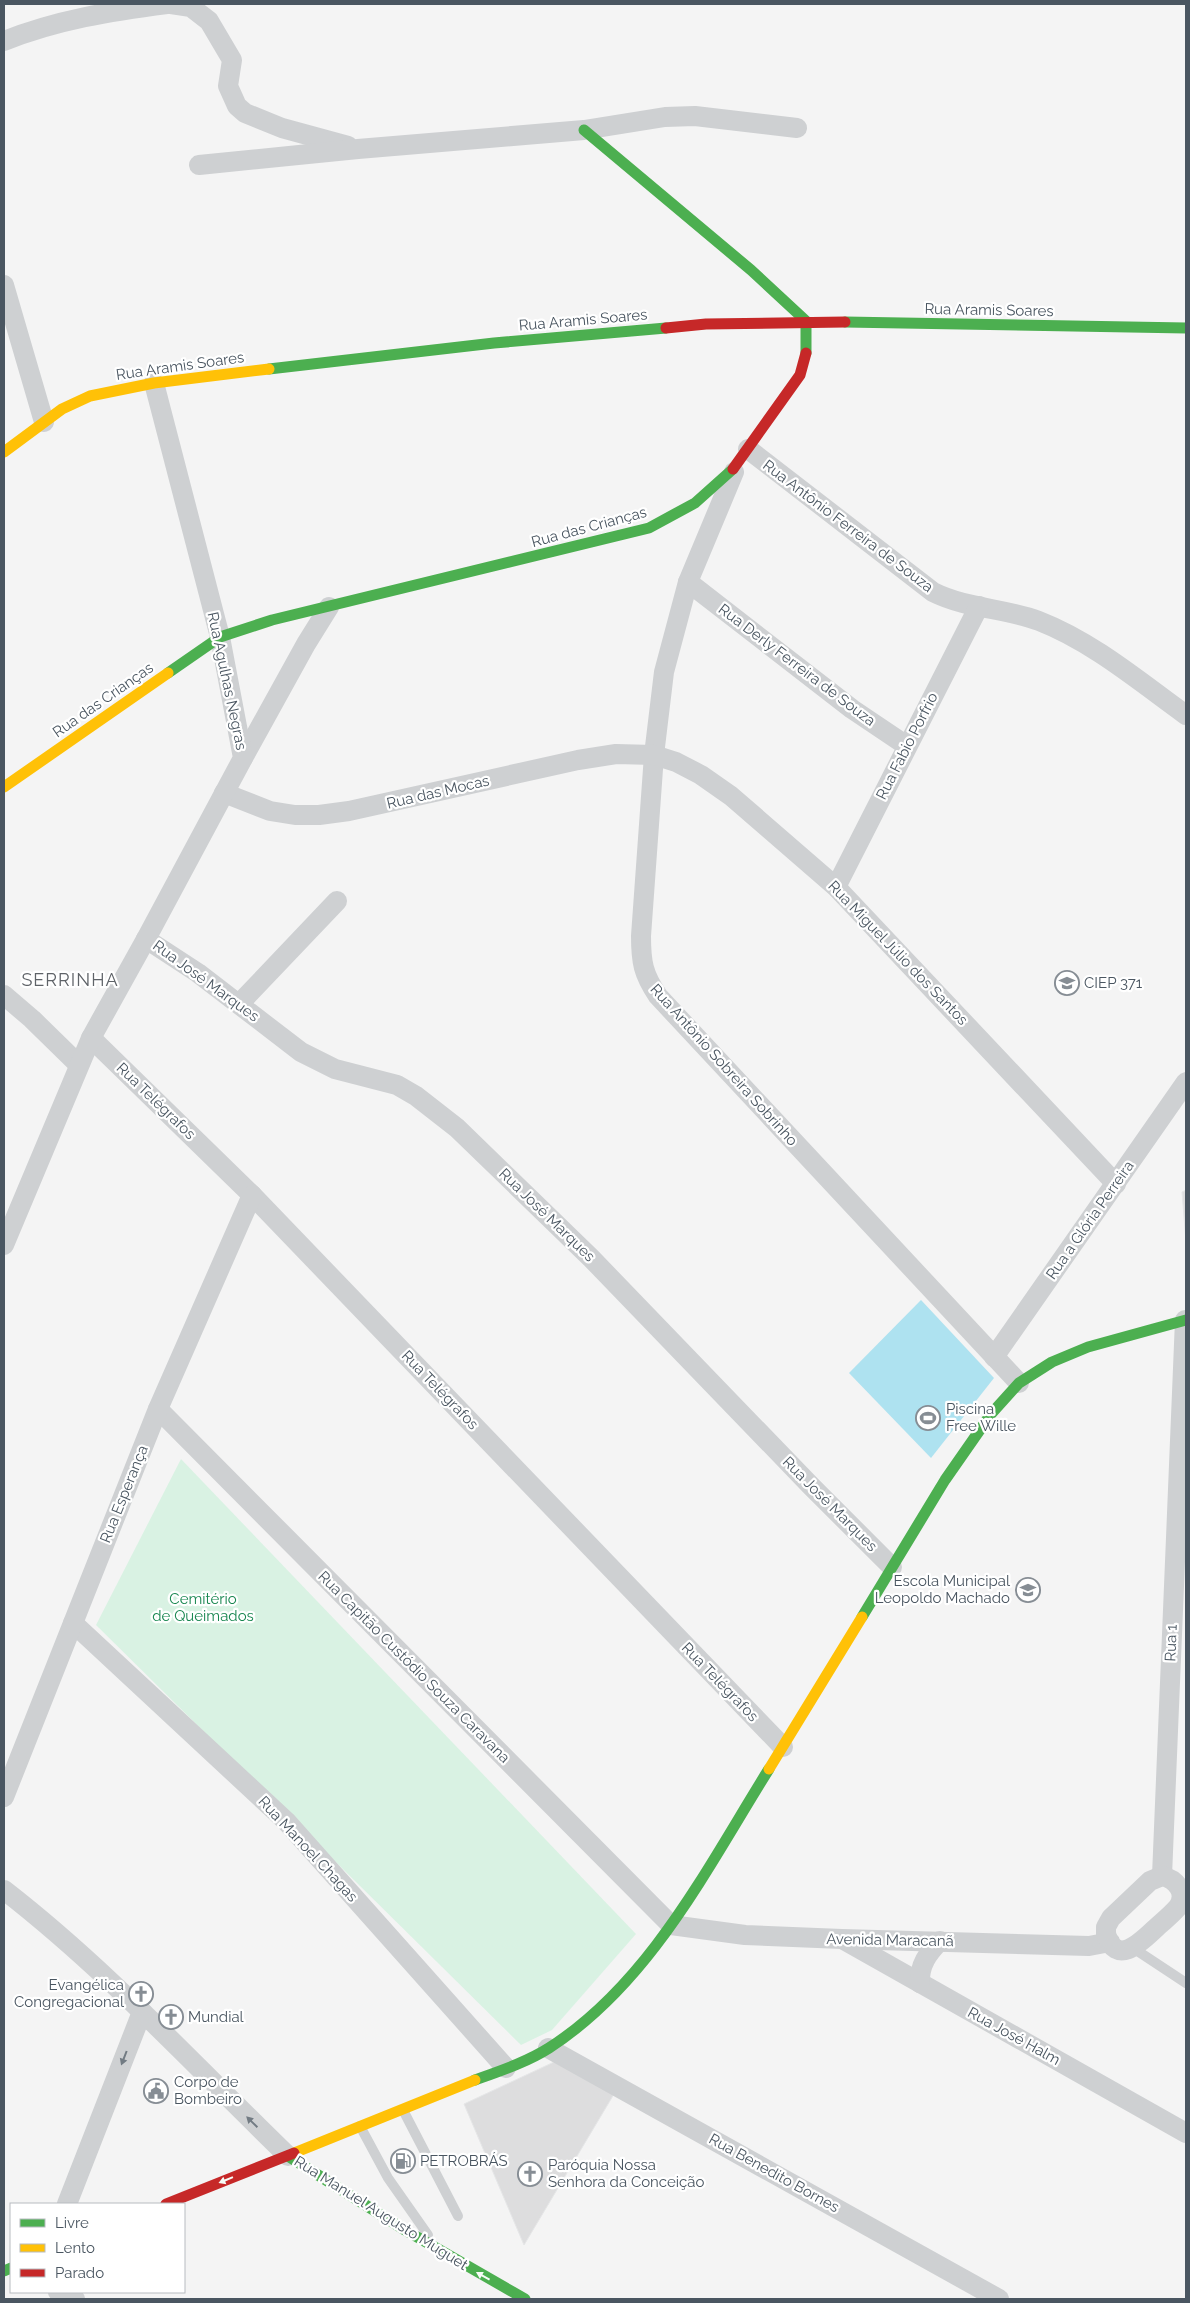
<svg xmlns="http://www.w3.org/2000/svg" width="1190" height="2303" font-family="Raleway,sans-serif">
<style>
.green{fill:#d9f2e3}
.water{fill:#aee2f0}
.building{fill:#ddddde;stroke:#e5e6e7}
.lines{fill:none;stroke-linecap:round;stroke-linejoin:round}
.lane{stroke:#ced0d2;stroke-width:10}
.street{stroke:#ced0d2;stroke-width:20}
.fast{stroke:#4caf50;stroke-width:11}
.slow{stroke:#ffc107;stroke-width:11}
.jam{stroke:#c62828;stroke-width:11}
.oneway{fill:#727b83}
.oneway2{fill:#f6fbf6}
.labels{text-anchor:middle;stroke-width:4.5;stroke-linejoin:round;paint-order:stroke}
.street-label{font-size:15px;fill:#4a5661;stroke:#fff}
.poi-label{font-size:15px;fill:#4a5661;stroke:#fff;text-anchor:start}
.park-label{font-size:15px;fill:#17864f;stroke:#fff}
.quarter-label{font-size:18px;letter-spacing:1px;fill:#5f6368;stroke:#fff}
</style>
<rect width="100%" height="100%" fill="#f4f4f4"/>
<path class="green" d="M181 1459 636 1934 552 2030 521 2045 96 1625Z"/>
<path class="water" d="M921 1300 994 1378 931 1458 849 1373Z"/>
<g class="building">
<path d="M1186 1190V1241L1182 1192Z"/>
<path d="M554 2062 614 2094 524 2245 464 2104Z"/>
</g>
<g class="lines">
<g class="lane">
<path d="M1133 1948 1186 1983"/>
<path d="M403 2110 458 2216"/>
<path d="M360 2126 388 2178 428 2235"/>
</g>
<g class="street">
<path d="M171 4 191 7 209 21 232 60 228 86 237 106 245 113 282 128 348 146"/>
<path d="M4 41C56 20 112 11 167 4"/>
<path d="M199 165 358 149 584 130 665 117 695 116 797 128"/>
<path d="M4 285 44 422"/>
<path d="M748 449 933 592C967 609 1005 608 1039 621 1093 642 1140 682 1186 715"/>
<path d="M734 472 688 582 664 672 654 755 641 936C641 962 643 974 658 996L1019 1383"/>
<path d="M688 582 852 709 907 746"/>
<path d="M243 758 306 644 329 607"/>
<path d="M224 793 270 811 295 815H319L349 811 578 760 616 754 654 755 676 762 701 775 731 796 836 887 1116 1184"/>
<path d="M836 887 979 606"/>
<path d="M146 939 198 973 301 1052 335 1069 397 1085 416 1096 457 1128 591 1258 811 1486 892 1567"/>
<path d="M4 995 32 1019 78 1064"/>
<path d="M239 1004 337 901"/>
<path d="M91 1038 252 1195 783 1747"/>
<path d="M4 1245 91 1038 146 939 243 758 220 637 154 383"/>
<path d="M994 1357 1186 1082"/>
<path d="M158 1409 671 1925 745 1935 842 1939 1089 1946 1110 1942"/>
<path d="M73 1623 286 1821 506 2068"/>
<path d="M4 1797 158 1409 252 1195"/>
<path d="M1162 1876 1185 1320"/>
<path d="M1162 1876C1176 1879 1188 1893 1178 1907 1172 1914 1165 1920 1158 1926 1144 1939 1117 1969 1106 1934V1927L1111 1918 1150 1881Z"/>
<path d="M4 1890C106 1969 195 2066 288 2156"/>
<path d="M844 1940 1186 2133"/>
<path d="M920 1983C919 1965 928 1953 940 1941"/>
<path d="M548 2048 999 2299"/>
<path d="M67 2204 142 2012"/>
<path d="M58 2292 75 2299"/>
</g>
<g class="fast">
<path d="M584 130 751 270 806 321V353"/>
<path d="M845 322 1186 328"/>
<path d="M269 369 494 343 666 328"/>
<path d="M168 673 220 637 272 620 649 528 695 503 733 469"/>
<path d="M862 1617 945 1480 991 1414 1019 1383 1052 1362 1088 1347 1186 1320"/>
<path d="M475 2080C500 2071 527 2062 549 2048 650 1983 707 1868 769 1769"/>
<path d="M288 2156 405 2230 525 2299"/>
<path d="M4 2271 11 2268"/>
</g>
<g class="slow">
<path d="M4 452 62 409 90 396 154 383 269 369"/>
<path d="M4 787 168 673"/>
<path d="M769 1769 862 1617"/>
<path d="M294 2153 475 2080"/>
</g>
<g class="jam">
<path d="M666 328 706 324 845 322"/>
<path d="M733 469 800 375 806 353"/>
<path d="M166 2204 294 2153"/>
</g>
</g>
<defs><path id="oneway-solid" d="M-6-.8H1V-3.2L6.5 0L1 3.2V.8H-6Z" transform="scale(1.25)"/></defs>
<g class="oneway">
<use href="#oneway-solid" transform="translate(124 2058) rotate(111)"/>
<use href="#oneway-solid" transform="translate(252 2122) rotate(-136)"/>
</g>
<g class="oneway2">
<use href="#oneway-solid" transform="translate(226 2180) rotate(158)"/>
<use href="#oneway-solid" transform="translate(483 2276) rotate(-151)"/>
</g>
<defs>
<symbol id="school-ring" viewBox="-11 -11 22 22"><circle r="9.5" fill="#fff" stroke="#868d94" stroke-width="1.5"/><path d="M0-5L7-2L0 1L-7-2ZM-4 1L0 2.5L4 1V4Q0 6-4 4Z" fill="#868d94"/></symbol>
<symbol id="stadium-ring" viewBox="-11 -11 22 22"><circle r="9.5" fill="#fff" stroke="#868d94" stroke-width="1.5"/><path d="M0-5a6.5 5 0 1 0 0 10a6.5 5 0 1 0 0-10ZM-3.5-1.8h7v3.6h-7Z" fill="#868d94"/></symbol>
<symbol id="church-ring" viewBox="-11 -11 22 22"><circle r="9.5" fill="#fff" stroke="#868d94" stroke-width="1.5"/><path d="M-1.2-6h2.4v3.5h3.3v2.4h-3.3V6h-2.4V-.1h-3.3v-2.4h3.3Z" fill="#868d94"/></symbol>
<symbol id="civic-ring" viewBox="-11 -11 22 22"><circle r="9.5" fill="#fff" stroke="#868d94" stroke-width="1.5"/><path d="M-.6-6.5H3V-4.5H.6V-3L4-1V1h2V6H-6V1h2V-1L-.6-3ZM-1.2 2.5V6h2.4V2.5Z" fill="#868d94"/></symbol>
<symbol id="fuel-ring" viewBox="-11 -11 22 22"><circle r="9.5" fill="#fff" stroke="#868d94" stroke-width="1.5"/><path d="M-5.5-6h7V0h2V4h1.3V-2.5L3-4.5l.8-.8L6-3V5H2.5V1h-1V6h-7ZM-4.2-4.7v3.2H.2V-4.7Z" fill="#868d94"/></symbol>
</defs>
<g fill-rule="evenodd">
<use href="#school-ring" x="1053" y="969" width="28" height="28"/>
<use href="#stadium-ring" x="914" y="1404" width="28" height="28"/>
<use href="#school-ring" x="1014" y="1576" width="28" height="28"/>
<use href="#church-ring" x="127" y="1980" width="28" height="28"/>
<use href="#church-ring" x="157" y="2003" width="28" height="28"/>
<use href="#civic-ring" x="142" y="2077" width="28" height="28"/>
<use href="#fuel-ring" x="389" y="2147" width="28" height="28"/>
<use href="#church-ring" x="516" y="2160" width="28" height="28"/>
</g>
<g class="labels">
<g class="street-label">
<text transform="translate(989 310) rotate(1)" y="5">Rua Aramis Soares</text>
<text transform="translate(583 320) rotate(-5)" y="5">Rua Aramis Soares</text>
<text transform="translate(180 366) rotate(-8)" y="5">Rua Aramis Soares</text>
<text transform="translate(848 526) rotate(37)" y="5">Rua Antônio Ferreira de Souza</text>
<text transform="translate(589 527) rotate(-15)" y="5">Rua das Crianças</text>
<text transform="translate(797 665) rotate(37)" y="5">Rua Derly Ferreira de Souza</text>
<text transform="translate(227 681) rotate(78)" y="5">Rua Agulhas Negras</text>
<text transform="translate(103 700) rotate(-35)" y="5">Rua das Crianças</text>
<text transform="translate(907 746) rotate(-63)" y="5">Rua Fabio Porfrio</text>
<text transform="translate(438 792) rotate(-13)" y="5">Rua das Mocas</text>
<text transform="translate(898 953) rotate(46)" y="5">Rua Miguel Júlio dos Santos</text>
<text transform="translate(206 981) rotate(36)" y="5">Rua José Marques</text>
<text transform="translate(724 1065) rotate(48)" y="5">Rua Antônio Sobreira Sobrinho</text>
<text transform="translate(156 1101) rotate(44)" y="5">Rua Telégrafos</text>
<text transform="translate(547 1215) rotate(44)" y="5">Rua José Marques</text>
<text transform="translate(1090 1220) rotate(-55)" y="5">Rua a Glória Perreira</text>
<text transform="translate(440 1390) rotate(46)" y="5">Rua Telégrafos</text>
<text transform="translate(124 1494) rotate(-68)" y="5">Rua Esperança</text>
<text transform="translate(830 1504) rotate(45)" y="5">Rua José Marques</text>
<text transform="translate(1171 1643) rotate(-88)" y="5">Rua 1</text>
<text transform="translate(414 1667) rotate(45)" y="5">Rua Capitão Custódio Souza Caravana</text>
<text transform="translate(720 1682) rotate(46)" y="5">Rua Telégrafos</text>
<text transform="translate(308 1849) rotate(47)" y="5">Rua Manoel Chagas</text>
<text transform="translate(890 1940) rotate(1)" y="5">Avenida Maracanã</text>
<text transform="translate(1014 2036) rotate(29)" y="5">Rua José Halm</text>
<text transform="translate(774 2173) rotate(29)" y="5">Rua Benedito Bornes</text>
<text transform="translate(381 2213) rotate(32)" y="5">Rua Manuel Augusto Muguet</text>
</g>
<g class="poi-label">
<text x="1084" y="988">CIEP 371</text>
<text x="946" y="1414">Piscina<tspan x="946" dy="17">Free Wille</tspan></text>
<text x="1010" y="1586" text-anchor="end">Escola Municipal<tspan x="1010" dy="17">Leopoldo Machado</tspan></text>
<text x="124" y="1990" text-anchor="end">Evangélica<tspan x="124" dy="17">Congregacional</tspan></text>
<text x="188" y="2022">Mundial</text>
<text x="174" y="2087">Corpo de<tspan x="174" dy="17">Bombeiro</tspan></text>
<text x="420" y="2166">PETROBRÁS</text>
<text x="548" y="2170">Paróquia Nossa<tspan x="548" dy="17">Senhora da Conceição</tspan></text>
</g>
<g class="park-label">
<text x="203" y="1604">Cemitério<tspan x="203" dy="17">de Queimados</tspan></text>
</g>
<g class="quarter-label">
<text x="70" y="986">SERRINHA</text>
</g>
</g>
<rect width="1190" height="2303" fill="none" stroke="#4a5661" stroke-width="10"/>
<rect x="10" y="2203" width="175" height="90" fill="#ffffff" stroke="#b7bbc0"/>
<rect x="20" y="2219" width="25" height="8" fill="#4caf50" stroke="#b7bbc0"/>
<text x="55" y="2228" font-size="15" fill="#4a5661">Livre</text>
<rect x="20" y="2244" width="25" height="8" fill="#ffc107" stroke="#b7bbc0"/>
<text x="55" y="2253" font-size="15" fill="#4a5661">Lento</text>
<rect x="20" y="2269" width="25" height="8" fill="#c62828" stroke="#b7bbc0"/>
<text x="55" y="2278" font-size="15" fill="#4a5661">Parado</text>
</svg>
